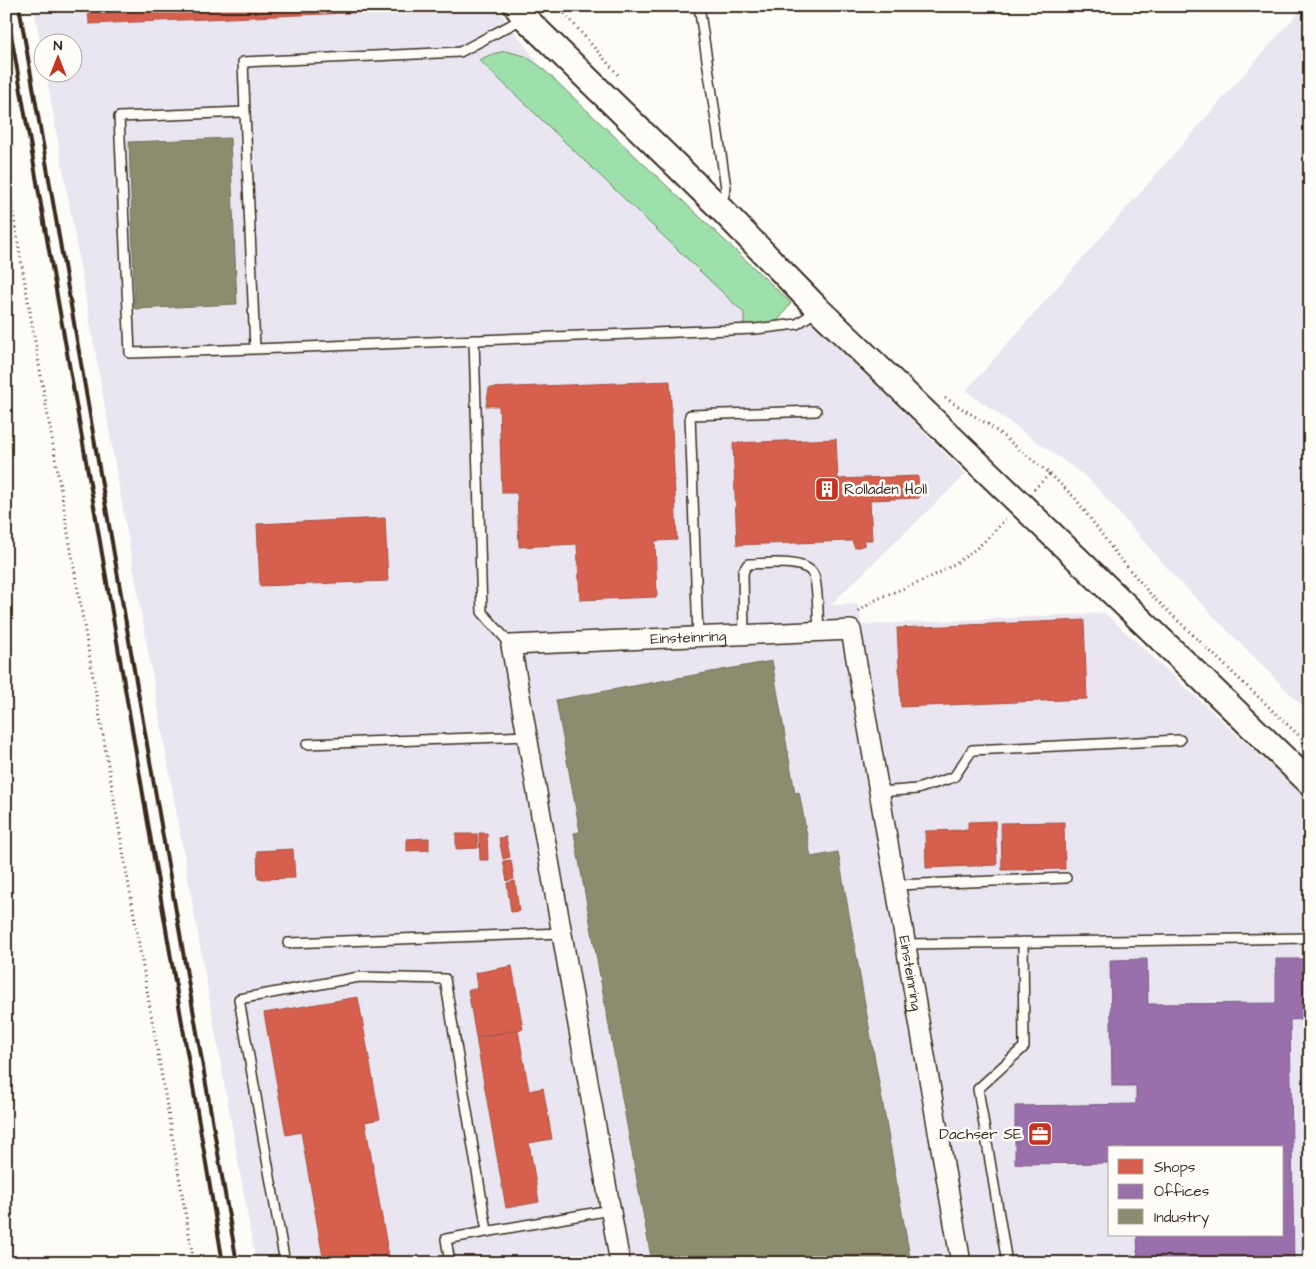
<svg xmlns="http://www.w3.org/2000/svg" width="1316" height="1269" font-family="'Architects Daughter',sans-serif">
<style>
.built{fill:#e9e6f1;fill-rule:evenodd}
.green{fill:#9de0ab;stroke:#6c8564}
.shops{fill:#d6604d;stroke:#a8503f}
.offices{fill:#9970ab;stroke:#7d5b81}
.industry{fill:#8c8c6e;stroke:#746f56}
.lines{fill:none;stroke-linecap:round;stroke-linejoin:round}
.service-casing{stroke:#3b2a1e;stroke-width:12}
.minor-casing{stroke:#3b2a1e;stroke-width:22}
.tertiary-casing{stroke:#3b2a1e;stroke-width:28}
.path{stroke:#3b2a1e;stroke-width:3;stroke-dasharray:1 4;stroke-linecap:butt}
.service{stroke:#fdfcf7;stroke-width:9}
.minor{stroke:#fdfcf7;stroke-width:19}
.tertiary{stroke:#fdfcf7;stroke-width:24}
.rail{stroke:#3b2a1e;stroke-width:4}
.labels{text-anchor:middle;stroke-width:5;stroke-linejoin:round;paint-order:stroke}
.poi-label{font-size:15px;fill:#3b2a1e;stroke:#fdfcf7;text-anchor:start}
.street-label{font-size:15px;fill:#3b2a1e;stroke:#fdfcf7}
</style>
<rect width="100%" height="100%" fill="#fdfcf7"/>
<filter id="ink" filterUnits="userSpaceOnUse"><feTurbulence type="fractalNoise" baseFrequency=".02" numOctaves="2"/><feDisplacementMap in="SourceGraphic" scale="10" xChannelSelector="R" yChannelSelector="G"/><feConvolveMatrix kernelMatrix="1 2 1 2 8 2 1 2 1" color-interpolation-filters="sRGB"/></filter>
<g filter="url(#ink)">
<g class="built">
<path d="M34 6H496L541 67 525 56 492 54 479 60 744 313V326L808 318 966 474 830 605 858 604 862 625 1105 613 1310 802V1263H256L46 73 72 72V42H42V55ZM1110 1148H1282V1235H1110Z"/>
<path d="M1304 6H1310V714L1176 578 1089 479 966 391Z"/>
</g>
<path class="green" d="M506 51 525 56 541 67 791 303 777 322 744 326V313L479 60 492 54Z"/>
<g class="shops">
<path d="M88 6H370V12L89 24Z"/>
<path d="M670 381 677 540 655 541 657 597 580 600 577 544 519 547 517 493H502L499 406H486L489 388Z"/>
<path d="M836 439 838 479 918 476 919 498 870 500 872 540H863L865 545 855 548 852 541 737 545 733 443Z"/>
<path d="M385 518 388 581 260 586 257 524Z"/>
<path d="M1084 620 1087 699 901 707 897 628Z"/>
<path d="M995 821 997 865 926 868 925 831 968 830V822Z"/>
<path d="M1064 822 1065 869 1002 870 1001 823Z"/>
<path d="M479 833H487L488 860H480Z"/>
<path d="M456 834H477L478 848 456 849Z"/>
<path d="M506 837 510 857 503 859 499 838Z"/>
<path d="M429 838V850L407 851V839Z"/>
<path d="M293 849 295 878 258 879 257 851Z"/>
<path d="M511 860 514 879 507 881 503 861Z"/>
<path d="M515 881 519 911 511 912 507 883Z"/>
<path d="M512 966 523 1029 476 1037 468 990 477 988 475 973Z"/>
<path d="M358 997 380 1119 365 1122 390 1263H324L301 1132 286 1135 264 1013Z"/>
<path d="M518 1030 529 1091 543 1088 552 1139 529 1143 539 1202 506 1208 476 1038Z"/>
</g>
<path class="offices" d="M1147 959 1148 1004 1276 1003V959H1310V1019L1290 1020 1294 1263H1138L1137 1235H1282V1148H1110V1163L1015 1164V1106L1136 1104V1086H1112L1110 960Z"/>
<g class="industry">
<path d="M230 138 237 304 135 309 129 142Z"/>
<path d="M772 661 795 793 799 792 811 857 838 852 911 1263H652L574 833 580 832 556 700Z"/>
</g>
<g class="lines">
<defs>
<g id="service">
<path d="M699 6 726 188 721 205"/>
<path d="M245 112 243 62 460 52 524 18"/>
<path d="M474 340 482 612 511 645"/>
<path d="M255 349 130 353 119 117 245 112 255 349 755 329 797 324 818 310"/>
<path d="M744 635 743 572 748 564C764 564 808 558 814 576 818 586 818 619 819 632"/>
<path d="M698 637 690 415 816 411"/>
<path d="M307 744 528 736"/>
<path d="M880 792 917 789 954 777 972 750 1180 740"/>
<path d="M896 885 1066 878"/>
<path d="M288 943 562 933"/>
<path d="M906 944 1310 938"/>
<path d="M285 1263 239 999 359 977 445 979 487 1231"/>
<path d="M450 1263 446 1239 610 1210"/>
<path d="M1007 1263 978 1089 1024 1047 1023 942"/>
</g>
<g id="minor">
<path id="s1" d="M620 1263 511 645 851 630 961 1263"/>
</g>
<path id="tertiary" d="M516 6 524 17 720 208 819 310 1310 783"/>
</defs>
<use href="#service" class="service-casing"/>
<use href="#minor" class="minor-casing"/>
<use href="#tertiary" class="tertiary-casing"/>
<g class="path">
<path d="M558 6 620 77"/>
<path d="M6 173 194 1263"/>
<path d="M945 398 989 425 1050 474 1075 498 1117 555 1153 597 1310 746"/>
<path d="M1034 489 1050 474"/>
<path d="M859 612C876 596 899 591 920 582 954 567 982 548 1005 519"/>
</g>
<use href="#service" class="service"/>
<use href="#minor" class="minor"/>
<use href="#tertiary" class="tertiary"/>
<g class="rail">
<path d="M6 6 91 489 223 1263"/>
<path d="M19 6 237 1263"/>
</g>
</g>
</g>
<defs>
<symbol id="building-square" viewBox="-11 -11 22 22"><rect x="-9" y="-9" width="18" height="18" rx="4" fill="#c8321e" stroke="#fdfcf7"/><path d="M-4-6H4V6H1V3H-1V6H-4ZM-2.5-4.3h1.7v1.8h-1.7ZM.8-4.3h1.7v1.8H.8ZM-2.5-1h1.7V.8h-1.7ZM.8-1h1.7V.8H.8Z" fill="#fff"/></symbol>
<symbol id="office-square" viewBox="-11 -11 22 22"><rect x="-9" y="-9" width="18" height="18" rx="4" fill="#c8321e" stroke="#fdfcf7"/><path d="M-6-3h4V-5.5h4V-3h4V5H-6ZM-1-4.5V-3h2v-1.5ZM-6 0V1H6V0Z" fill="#fff"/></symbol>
</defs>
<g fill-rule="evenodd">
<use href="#building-square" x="813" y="475" width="28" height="28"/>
<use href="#office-square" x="1026" y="1120" width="28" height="28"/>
</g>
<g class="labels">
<g class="poi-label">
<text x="844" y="494">Rolladen Holl</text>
<text x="1022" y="1139" text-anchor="end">Dachser SE</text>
</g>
<g class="street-label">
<text dy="5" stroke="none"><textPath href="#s1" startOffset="805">Einsteinring</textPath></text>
<text dy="5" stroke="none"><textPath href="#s1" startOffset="1316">Einsteinring</textPath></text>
</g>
</g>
<rect width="1316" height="1269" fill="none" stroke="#fdfcf7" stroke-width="25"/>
<rect x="12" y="12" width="1291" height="1244" fill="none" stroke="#3b2a1e" stroke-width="2" filter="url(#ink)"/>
<rect x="1108" y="1146" width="175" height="90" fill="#fdfcf7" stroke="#afa8a0"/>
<rect x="1118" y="1159" width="25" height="15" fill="#d6604d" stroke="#afa8a0"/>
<text x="1154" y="1172" font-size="15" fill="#3b2a1e">Shops</text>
<rect x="1118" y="1184" width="25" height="15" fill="#9970ab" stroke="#afa8a0"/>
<text x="1154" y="1196" font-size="15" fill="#3b2a1e">Offices</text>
<rect x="1118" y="1209" width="25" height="15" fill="#8c8c6e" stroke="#afa8a0"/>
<text x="1154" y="1222" font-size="15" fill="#3b2a1e">Industry</text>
<g transform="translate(58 58)"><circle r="24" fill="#fdfcf7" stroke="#afa8a0"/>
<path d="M0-4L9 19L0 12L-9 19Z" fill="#c8321e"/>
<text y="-8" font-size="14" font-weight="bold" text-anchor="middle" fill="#3b2a1e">N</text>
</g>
</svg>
